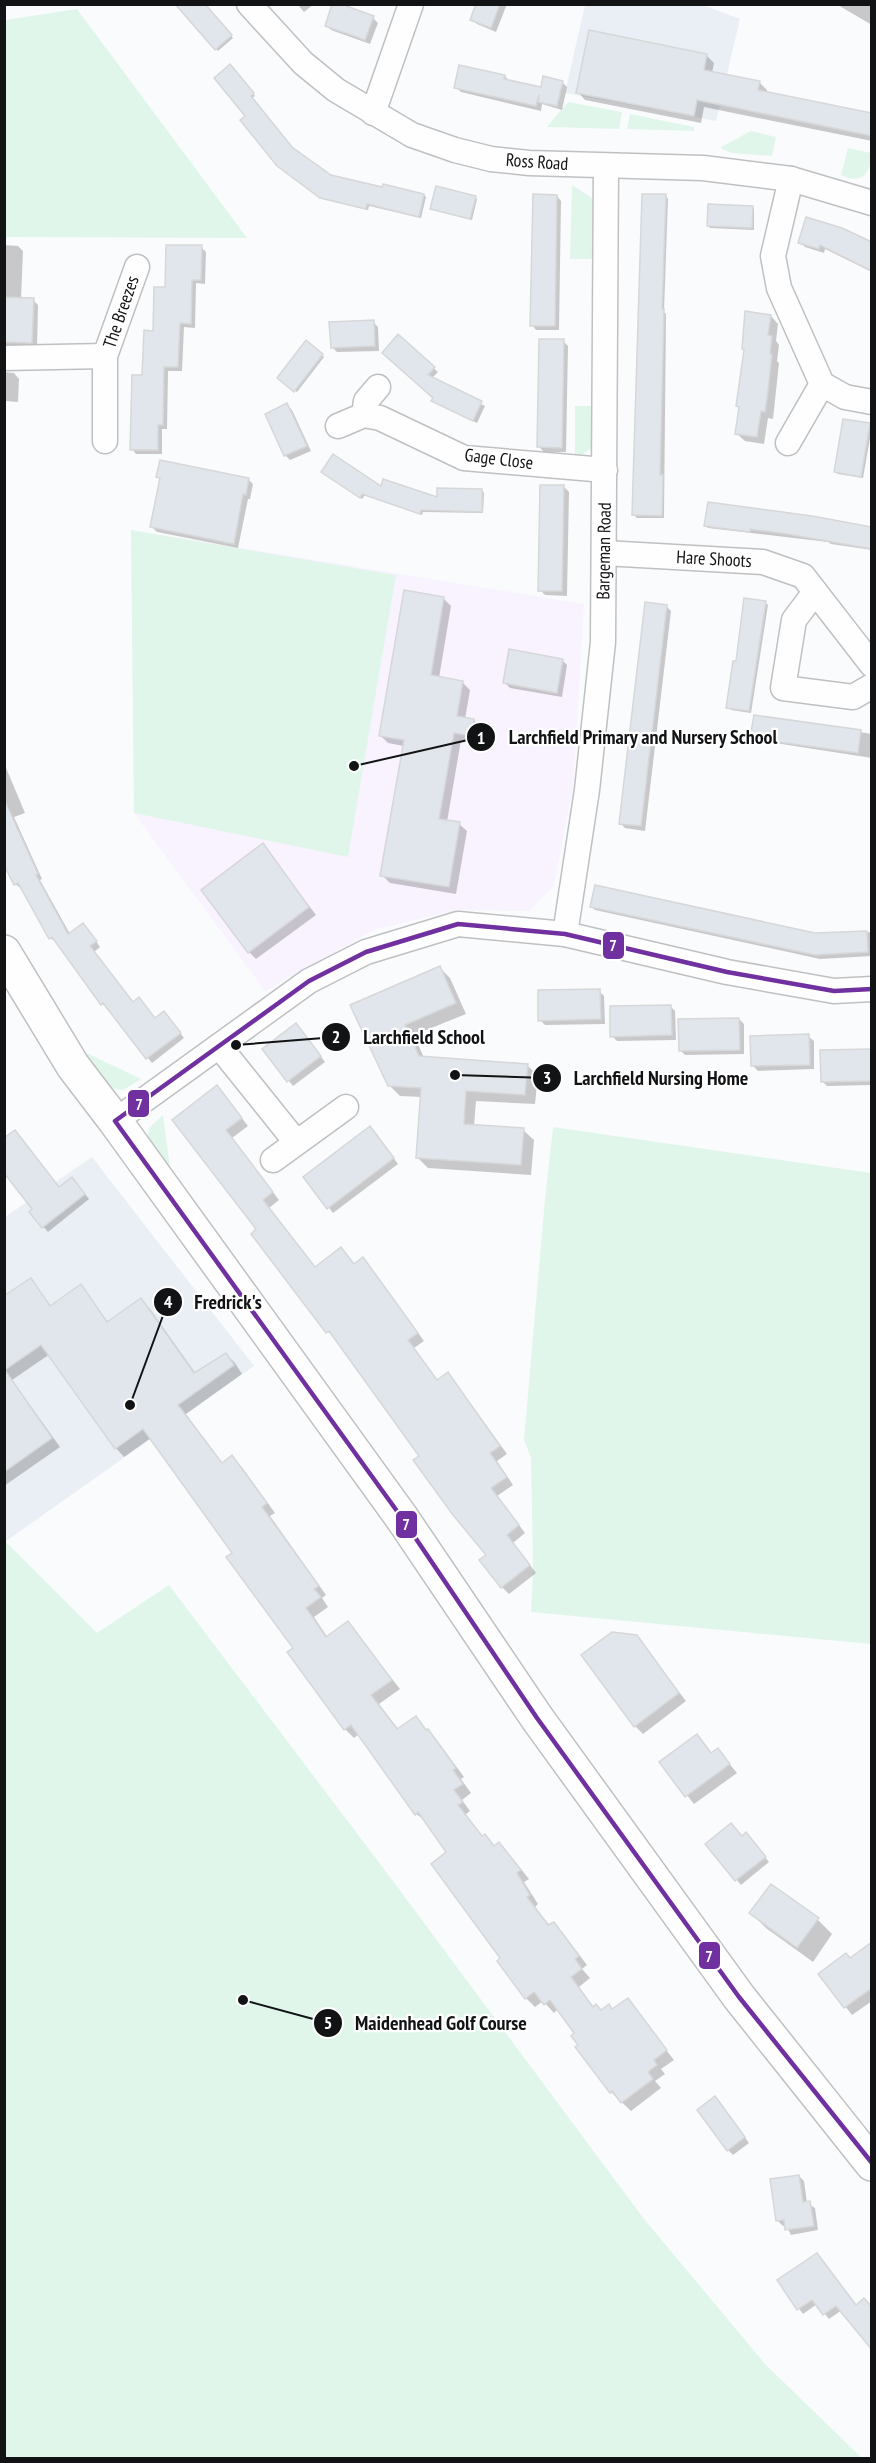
<svg xmlns="http://www.w3.org/2000/svg" width="876" height="2463" font-family="'PT Sans Narrow',sans-serif">
<style>
.built{fill:#eaeff5}
.education{fill:#f8f3fe}
.green{fill:#e1f6eb}
.shadow{fill:#0003}
.building{fill:#e1e6ed;stroke:#d6d7d8;stroke-width:1.5}
.lines{fill:none;stroke-linecap:round;stroke-linejoin:round}
.street-casing{stroke:#bfc0c2;stroke-width:27}
.secondary-casing{stroke:#bfc0c2;stroke-width:36}
.street{stroke:#fefeff;stroke-width:24}
.secondary{stroke:#fefeff;stroke-width:33}
.bus-1-casing{stroke:#fff;stroke-width:9}
.bus-1{stroke:#7030a0;stroke-width:4.5}
.labels{text-anchor:middle;stroke-width:4.5;stroke-linejoin:round;paint-order:stroke}
.street-label{font-size:18px;fill:#121315;stroke:#fff}
.leader{fill:none;stroke:#121315;stroke-width:2}
.callout-dot{fill:#121315;stroke:#fff;stroke-width:2}
.mark-label{font-size:18px;text-anchor:middle;font-weight:bold;fill:#fff}
.callout-label{font-size:20px;text-anchor:middle;font-weight:bold;fill:#121315;stroke:#fff;stroke-width:4.5;stroke-linejoin:round;paint-order:stroke}
.line-badge{stroke:#fff;stroke-width:2}
.badge-label{font-size:16px;text-anchor:middle;font-weight:bold;fill:#fff}
</style>
<rect width="100%" height="100%" fill="#fafbfd"/>
<g class="built">
<path d="M585 5H703L740 19 716 121 565 93Z"/>
<path d="M92 1157 254 1366 6 1541 5 1217Z"/>
</g>
<path class="education" d="M131 530 584 604 573 788 554 885 530 911 458 910 376 929 265 991 134 813Z"/>
<g class="green">
<path d="M77 9 247 238 5 237V20Z"/>
<path d="M568 102 622 112 619 129 547 127Z"/>
<path d="M630 114 694 127V131L627 129Z"/>
<path d="M751 131 776 137 772 156 732 153 722 149 721 147Z"/>
<path d="M848 148 871 153C872 173 861 185 841 175Z"/>
<path d="M572 185 597 201 595 259H570Z"/>
<path d="M575 406H593L591 448 583 454 575 455Z"/>
<path d="M131 530 396 575 348 857 134 813Z"/>
<path d="M78 1049 141 1079 123 1090 104 1087Z"/>
<path d="M163 1115 172 1183 146 1149 149 1128Z"/>
<path d="M553 1127 871 1173V1644L531 1612 533 1571 531 1458 524 1440 545 1199Z"/>
<path d="M4 1540 97 1633 169 1585 387 1873 644 2219 765 2364 862 2458H5Z"/>
</g>
<g class="shadow">
<path d="M176 4H203L233 38 218 51Z"/>
<path d="M297 4H314L304 12Z"/>
<path d="M477 4H507L496 32 477 24 472 19Z"/>
<path d="M836 4H872V25Z"/>
<path d="M373 18 378 23 370 44 331 30 326 25Z"/>
<path d="M706 55 714 63 712 73 759 82 767 90 766 94 872 115V141L704 107 701 123 585 100 578 92Z"/>
<path d="M230 66 255 96 252 98 293 149 330 176 384 189 424 195 426 197 421 218 369 206 368 210 324 199 281 168 247 116Z"/>
<path d="M505 76 510 82 542 89 562 82 567 87 562 110 542 104 541 111 461 92 456 87Z"/>
<path d="M557 196 561 201 559 330H536L532 325Z"/>
<path d="M666 196 668 199 664 312 666 314 664 518H637L634 515Z"/>
<path d="M475 197 477 199 472 220 432 208Z"/>
<path d="M752 207 754 209V230L710 228 708 226Z"/>
<path d="M800 242 872 244V272L825 249 824 253 805 247Z"/>
<path d="M4 245 18 246 23 251 21 299 33 300 38 305 37 348 4 350Z"/>
<path d="M201 247 206 252 205 284 196 283 195 328 184 327 182 371H168L167 429H162V454H136L132 449 144 376 166 289Z"/>
<path d="M771 316 778 324 776 341 779 345 777 361 779 363 773 419 768 418 764 444 745 441 737 434 741 409 737 406 746 351Z"/>
<path d="M373 322 378 327 379 351 337 352 332 347Z"/>
<path d="M398 337 438 372 431 379 485 406 477 423 433 401 434 397Z"/>
<path d="M563 341 568 346 566 452H544L539 447Z"/>
<path d="M306 342 324 357 297 392 281 380Z"/>
<path d="M4 372 14 373 19 379 18 402 4 401Z"/>
<path d="M287 405 292 410 311 451 290 460 285 455 267 415Z"/>
<path d="M869 425 872 427 863 478 838 474 836 472Z"/>
<path d="M325 474 438 499 482 490 484 493 483 513 423 512 422 515 365 495 362 499Z"/>
<path d="M158 477 248 479 253 484 250 499H248L238 548 157 532 152 527 161 480Z"/>
<path d="M564 487 569 492 567 596 545 595 540 590Z"/>
<path d="M706 525 872 527V550L831 544 828 542 708 528Z"/>
<path d="M444 599 451 606 439 678 462 682 470 690 465 719 474 720 481 728 479 743 461 740 447 822 459 824 467 831 456 894 390 883 382 875 404 746 388 743 381 736Z"/>
<path d="M765 602 768 605 751 713 731 710 728 707 737 663Z"/>
<path d="M666 606 671 611 645 831 625 828 620 823Z"/>
<path d="M562 660 567 665 562 697 510 688 505 683Z"/>
<path d="M755 716 872 734V758L755 740 752 737Z"/>
<path d="M4 763 25 813 14 817 42 879 40 880 70 934 88 930 100 947 94 952 133 1004 156 1019 168 1018 184 1038 152 1063 108 1008 102 1004 56 942 50 938 22 889 15 884 4 861Z"/>
<path d="M263 845 316 915 256 959 249 952Z"/>
<path d="M591 906 815 935 872 932V956L820 959 595 910Z"/>
<path d="M440 968 450 978 466 1014 414 1035 424 1058 527 1065 538 1076 535 1104 476 1101 474 1126 523 1130 534 1140 531 1175 428 1168 418 1158 422 1097 400 1096 389 1085 352 1005Z"/>
<path d="M599 991 604 996 605 1024 545 1025 540 1020Z"/>
<path d="M670 1006 675 1011 676 1040 617 1041 612 1036Z"/>
<path d="M739 1019 744 1024V1054L685 1055 680 1050Z"/>
<path d="M301 1030 325 1062 293 1086 264 1049Z"/>
<path d="M808 1036 814 1041V1069L758 1071 753 1066Z"/>
<path d="M872 1050V1085L827 1086 822 1081Z"/>
<path d="M224 1095 248 1126 232 1138 279 1200 269 1208 315 1268 341 1249 355 1265 370 1267 424 1341 414 1348 438 1381 448 1374 455 1382 507 1454 497 1461 513 1485 497 1496 525 1533 513 1543 536 1573 509 1594 502 1587 488 1556 421 1457 336 1339 328 1332 258 1230 174 1120Z"/>
<path d="M375 1133 398 1164 333 1213 305 1177Z"/>
<path d="M77 1184 89 1199 48 1232 31 1212 60 1189Z"/>
<path d="M30 1280 51 1306 81 1286 108 1322 141 1300 150 1309 196 1374 226 1354 235 1363 242 1374 186 1414 223 1464 232 1457 241 1466 275 1513 270 1516 326 1595 322 1598 328 1607 314 1617 328 1638 348 1623 400 1689 379 1704 399 1730 415 1718 436 1739 464 1777 461 1779 471 1793 462 1800 470 1811 465 1815 483 1837 485 1836 495 1847 499 1844 508 1853 529 1879 524 1882 538 1904 535 1907 550 1926 553 1924 562 1932 587 1965 582 1969 590 1978 579 1987 594 2008 601 2012 613 2011 627 2000 674 2060 661 2069 665 2074 655 2081 661 2088 631 2111 611 2092 577 2047 580 2045 576 2033 558 2009 554 2013 543 2001 535 2007 526 1998 502 1959 448 1852 426 1821 416 1814 359 1734 354 1738 345 1729 234 1553 151 1438 124 1457 116 1448 50 1354 12 1380 60 1447 4 1486V1298Z"/>
<path d="M636 1636 686 1701 643 1734 635 1726Z"/>
<path d="M697 1736 712 1754 718 1750 737 1773 694 1804 661 1762Z"/>
<path d="M742 1837 750 1839 769 1862 741 1885 707 1844Z"/>
<path d="M751 1913 818 1920 832 1934 813 1962 766 1928Z"/>
<path d="M872 1944V2001L852 2015 820 1974 850 1960Z"/>
<path d="M720 2103 749 2143 733 2155 728 2150Z"/>
<path d="M799 2176 804 2181 807 2203 815 2208 818 2230 791 2235 786 2225 783 2226 778 2221Z"/>
<path d="M817 2254 842 2310 829 2319 817 2304 803 2314 779 2281Z"/>
</g>
<g class="building">
<path d="M175 4H205L232 35 215 50Z"/>
<path d="M332 4H341L374 16 365 40 325 26Z"/>
<path d="M476 4H500L491 28 470 20Z"/>
<path d="M589 30 707 54 704 70 760 81 758 90 872 113V136L697 100 694 116 576 93Z"/>
<path d="M230 64 254 93 251 96 292 147 331 175 382 187 383 184 424 194 419 217 367 204 366 209 320 198 277 166 240 120 245 116 214 78Z"/>
<path d="M459 65 505 75 504 79 541 87 543 76 563 81 557 106 538 102 539 95 536 106 454 88Z"/>
<path d="M436 186 476 196 470 219 430 209Z"/>
<path d="M533 194 557 195 555 326H530Z"/>
<path d="M642 194H666L662 309H664L660 475H663L662 516 632 515Z"/>
<path d="M708 204 753 206 752 228 707 226Z"/>
<path d="M806 217 842 228 872 242V271L820 245 819 249 798 243Z"/>
<path d="M166 245H202L201 280H192L191 324 180 323 178 367H164L163 425H158V450H130L132 375H142L144 330 153 331 154 287H165Z"/>
<path d="M4 297 34 298 32 343 4 342Z"/>
<path d="M745 311 771 315 768 335 772 336 770 354H772L768 391 765 412 761 411 757 437 735 434 739 407 736 406 744 350 742 349Z"/>
<path d="M374 320 375 346 331 348 329 322Z"/>
<path d="M398 334 435 367 428 375 482 401 473 421 431 401 433 398 382 353Z"/>
<path d="M539 339H564L562 448 537 447Z"/>
<path d="M306 340 323 354 294 392 277 378Z"/>
<path d="M287 403 307 446 284 456 265 414Z"/>
<path d="M843 419 870 423 861 477 834 472Z"/>
<path d="M333 454 381 486 383 479 437 497V488L482 489V512L421 510 420 514 362 494 360 498 321 472Z"/>
<path d="M160 460 249 478 246 495 243 494 234 544 150 527 160 478 156 477Z"/>
<path d="M540 485H564L562 591H538Z"/>
<path d="M708 502 812 516 872 527V549L787 534 750 529V532L704 526Z"/>
<path d="M404 590 444 597 431 675 463 681 457 716 474 719 471 736 454 733 439 819 460 822 449 887 380 876 404 740 379 736Z"/>
<path d="M744 598 766 601 749 711 726 708 733 661H736Z"/>
<path d="M645 602 667 605 641 826 619 824Z"/>
<path d="M509 649 563 659 557 693 503 683Z"/>
<path d="M754 715 861 730 858 753 750 738Z"/>
<path d="M4 799 38 874 36 875 68 934 83 923 97 941 90 946 133 1002 139 997 155 1018 164 1011 181 1033 146 1059 103 1003 101 1005 52 937 49 939 18 883 14 885 4 865Z"/>
<path d="M263 843 309 907 248 953 201 890Z"/>
<path d="M595 885 815 933 867 931 868 952 815 955 590 907Z"/>
<path d="M440 966 456 1003 405 1025 419 1056 528 1064 525 1095 466 1091 464 1124 524 1128 521 1165 416 1158 421 1088 388 1086 350 1005Z"/>
<path d="M600 989 601 1019 538 1021V990Z"/>
<path d="M671 1005 672 1035 610 1037V1006Z"/>
<path d="M739 1018 740 1050 679 1051 678 1019Z"/>
<path d="M296 1023 321 1056 287 1082 262 1049Z"/>
<path d="M809 1034 810 1065 751 1066 750 1036Z"/>
<path d="M872 1049V1081L821 1082 820 1050Z"/>
<path d="M217 1085 242 1118 226 1130 273 1192 263 1200 315 1267 341 1247 354 1264 363 1257 418 1333 408 1340 437 1380 448 1372 500 1446 490 1453 507 1477 491 1488 519 1525 507 1535 530 1565 501 1588 479 1560 486 1555 453 1515 413 1460 419 1456 329 1331 326 1333 251 1234 256 1229 172 1120Z"/>
<path d="M370 1126 394 1158 327 1209 303 1177Z"/>
<path d="M15 1130 59 1187 72 1177 85 1194 42 1228 29 1212 32 1209 4 1173V1138Z"/>
<path d="M31 1278 50 1306 81 1284 107 1322 141 1298 194 1373 226 1353 234 1365 178 1405 222 1463 232 1455 267 1503 262 1507 319 1586 314 1589 321 1597 306 1608 326 1637 348 1621 392 1680 371 1695 397 1729 416 1716 426 1730 428 1729 456 1768 453 1770 463 1784 454 1790 463 1802 458 1805 482 1836 485 1834 494 1846 499 1842 521 1870 517 1873 530 1895 527 1897 548 1925 554 1922 579 1956 575 1959 582 1969 571 1977 593 2007 596 2004 601 2010 609 2004 612 2009 628 1998 667 2050 654 2060 657 2065 648 2072 653 2079 621 2103 612 2091 610 2093 575 2047 578 2045 571 2036 574 2033 550 2000 544 2005 534 1992 525 1999 497 1961 500 1958 431 1864 446 1852 418 1812 415 1815 351 1725 344 1730 287 1652 293 1648 226 1557 232 1553 143 1429 115 1449 41 1345 5 1370 52 1438 4 1472V1296Z"/>
<path d="M612 1632 637 1635 679 1693 634 1727 581 1655Z"/>
<path d="M697 1734 711 1753 718 1748 730 1764 685 1797 659 1762Z"/>
<path d="M731 1823 742 1836 746 1832 766 1857 735 1881 705 1844Z"/>
<path d="M771 1884 819 1918 797 1948 749 1913Z"/>
<path d="M872 1942V1988L844 2008 818 1974 846 1953 850 1958Z"/>
<path d="M715 2096 745 2137 727 2151 697 2110Z"/>
<path d="M799 2175 803 2202 810 2201 814 2226 785 2230 784 2220 776 2221 770 2179Z"/>
<path d="M817 2253 856 2305 864 2298 872 2307V2350L836 2306 823 2315 812 2300 797 2310 777 2280Z"/>
</g>
<g class="lines">
<defs>
<g id="street">
<path d="M249 4 303 63 336 90 412 135 455 150 491 159 529 163 703 168 791 179 872 203"/>
<path d="M373 113 411 4"/>
<path d="M791 179 773 256 779 288 822 384 845 397 872 402"/>
<path d="M4 358 105 356"/>
<path d="M364 415 366 401 378 387"/>
<path d="M338 426 364 415 380 418 464 458 605 470"/>
<path d="M105 441V356L137 267"/>
<path d="M788 443 822 384"/>
<path d="M604 553 763 562 803 576 872 665"/>
<path d="M815 592 794 620 783 688 853 697 872 686"/>
<path d="M565 934 587 790 603 642 606 166"/>
<path d="M219 1046 296 1142"/>
<path d="M115 1121 309 981 366 952 458 924 565 934 727 972 834 991 872 989"/>
<path d="M273 1160 346 1107"/>
</g>
<path id="secondary" d="M4 952 73 1066 115 1121 402 1518 537 1718 739 1997 872 2164"/>
</defs>
<use href="#street" class="street-casing"/>
<use href="#secondary" class="secondary-casing"/>
<use href="#street" class="street"/>
<use href="#secondary" class="secondary"/>
<defs>
<path id="bus-1" d="M872 989 834 991 727 972 565 934 458 924 366 952 309 981 115 1121 402 1518 537 1718 739 1997 872 2163"/>
</defs>
<use href="#bus-1" class="bus-1-casing"/>
<use href="#bus-1" class="bus-1"/>
</g>
<g class="labels">
<g class="street-label">
<text transform="translate(537 162) rotate(4)" y="6">Ross Road</text>
<text transform="translate(121 312) rotate(-71)" y="6">The Breezes</text>
<text transform="translate(499 459) rotate(7)" y="6">Gage Close</text>
<text transform="translate(604 551) rotate(-89)" y="6">Bargeman Road</text>
<text transform="translate(714 559) rotate(3)" y="6">Hare Shoots</text>
</g>
</g>
<path class="leader" d="M354 766L481 737M236 1045L336 1037M455 1075L547 1078M130 1405L168 1302M243 2000L328 2023"/>
<g class="callout-dot">
<circle cx="354" cy="766" r="6"/>
<circle cx="236" cy="1045" r="6"/>
<circle cx="455" cy="1075" r="6"/>
<circle cx="130" cy="1405" r="6"/>
<circle cx="243" cy="2000" r="6"/>
<circle cx="481" cy="737" r="15"/>
<circle cx="336" cy="1037" r="15"/>
<circle cx="547" cy="1078" r="15"/>
<circle cx="168" cy="1302" r="15"/>
<circle cx="328" cy="2023" r="15"/>
</g>
<g class="mark-label">
<text x="481" y="744">1</text>
<text x="336" y="1043">2</text>
<text x="547" y="1084">3</text>
<text x="168" y="1308">4</text>
<text x="328" y="2029">5</text>
</g>
<g class="callout-label">
<text x="643" y="744">Larchfield Primary and Nursery School</text>
<text x="424" y="1044">Larchfield School</text>
<text x="661" y="1085">Larchfield Nursing Home</text>
<text x="228" y="1309">Fredrick's</text>
<text x="441" y="2030">Maidenhead Golf Course</text>
</g>
<g class="line-badge">
<rect x="602" y="931" width="23" height="29" rx="6" fill="#7030a0"/>
<rect x="127" y="1089" width="23" height="29" rx="6" fill="#7030a0"/>
<rect x="395" y="1510" width="23" height="29" rx="6" fill="#7030a0"/>
<rect x="698" y="1941" width="23" height="29" rx="6" fill="#7030a0"/>
</g>
<g class="badge-label">
<text x="613" y="951">7</text>
<text x="139" y="1110">7</text>
<text x="406" y="1530">7</text>
<text x="709" y="1962">7</text>
</g>
<rect width="876" height="2463" fill="none" stroke="#121315" stroke-width="12"/>
</svg>
